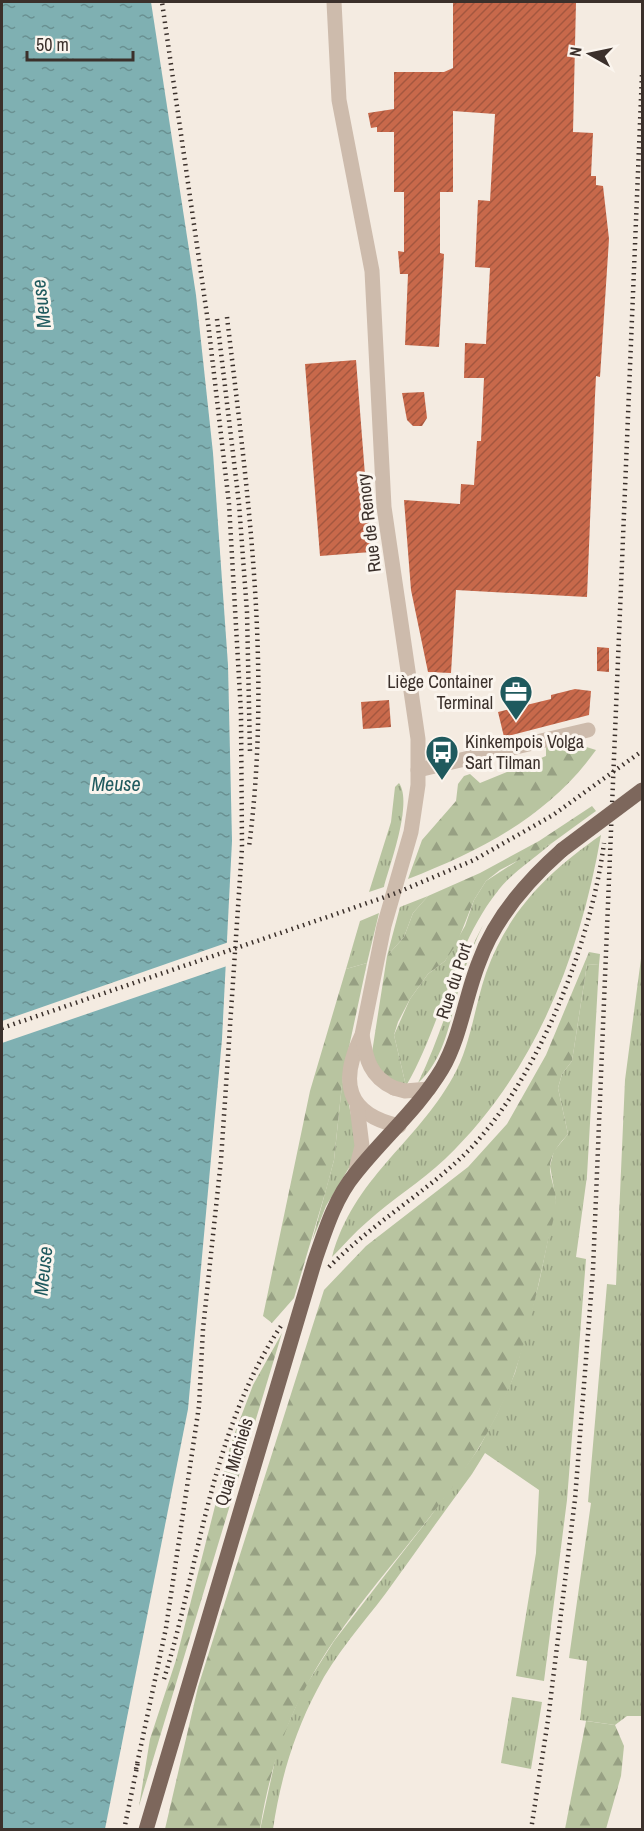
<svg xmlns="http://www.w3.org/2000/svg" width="644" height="1831" font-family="'Archivo Narrow',sans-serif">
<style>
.grass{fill:url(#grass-tufts)}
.forest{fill:url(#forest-firs)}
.water{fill:url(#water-ripples)}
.pier{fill:#f4ebe1}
.building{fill:url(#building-hatch)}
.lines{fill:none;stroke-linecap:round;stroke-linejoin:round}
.minor{stroke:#cdbbac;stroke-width:15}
.tertiary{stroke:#cdbbac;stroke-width:15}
.primary{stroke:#7d675c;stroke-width:15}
.rail{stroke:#3b302b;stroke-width:4.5;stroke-dasharray:1.5 4.5;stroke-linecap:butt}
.primary-bridge{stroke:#7d675c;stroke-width:15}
.labels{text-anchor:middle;stroke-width:6;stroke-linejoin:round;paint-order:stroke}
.street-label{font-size:18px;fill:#3b302b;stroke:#fbf5ee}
.poi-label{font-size:18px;fill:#3b302b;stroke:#fbf5ee;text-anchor:end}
.water-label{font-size:20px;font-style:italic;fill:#1f5a5e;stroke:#fbf5ee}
</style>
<defs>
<pattern id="grass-tufts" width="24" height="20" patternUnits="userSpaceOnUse" patternTransform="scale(1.5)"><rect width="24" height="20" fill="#b8c4a0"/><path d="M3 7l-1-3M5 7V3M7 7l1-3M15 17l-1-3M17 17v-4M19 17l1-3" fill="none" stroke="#97a083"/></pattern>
<pattern id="forest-firs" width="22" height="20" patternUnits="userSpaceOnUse" patternTransform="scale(1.5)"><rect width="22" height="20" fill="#b8c4a0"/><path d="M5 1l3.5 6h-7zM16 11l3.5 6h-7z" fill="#97a083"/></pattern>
<pattern id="water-ripples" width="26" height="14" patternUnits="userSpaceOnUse" patternTransform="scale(1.5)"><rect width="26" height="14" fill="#7fb0b2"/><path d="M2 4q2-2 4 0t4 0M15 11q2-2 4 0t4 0" fill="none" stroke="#699091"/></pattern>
<pattern id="building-hatch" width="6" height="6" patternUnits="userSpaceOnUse" patternTransform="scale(1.5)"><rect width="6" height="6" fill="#c8694b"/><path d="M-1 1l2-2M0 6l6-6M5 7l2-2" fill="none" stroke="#a4573f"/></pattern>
</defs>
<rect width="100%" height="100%" fill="#f4ebe1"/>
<g class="grass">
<path d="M399 783C413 803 390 864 384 887L369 892 391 822 395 787Z"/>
<path d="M601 835C580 956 535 1073 445 1159 421 1182 392 1199 367 1222 354 1233 343 1246 332 1257 354 1177 415 1145 453 1077 471 1045 474 1008 486 973 508 911 548 872 601 835Z"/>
<path d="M552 843C534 859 511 873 497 892 453 948 442 1024 406 1086L394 1035 410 999 428 974 445 961 465 926 474 900 486 881 525 856Z"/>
<path d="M428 896 413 913 404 937 387 956 400 907Z"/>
<path d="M379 913 367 963 346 969 360 921Z"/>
<path d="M483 925C475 942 468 959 462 977 451 1013 447 1057 418 1083 443 1032 456 975 483 925Z"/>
<path d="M642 951V1716H627L615 1725 580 1720 587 1661 569 1658 591 1503 588 1502 607 1284 616 1285 625 1080Z"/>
<path d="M587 964 599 965 587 1176 576 1257 586 1259 567 1500 544 1681 516 1676 536 1553 539 1490 485 1453 472 1474C443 1513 415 1553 386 1593 362 1625 335 1654 317 1690 294 1733 280 1781 273 1829L260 1830 278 1747 303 1690 334 1641 430 1517 479 1448 497 1414 515 1373 539 1283 556 1200 550 1166 554 1151 568 1134 558 1088 562 1074 572 1061Z"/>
<path d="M343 1075 356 1140 353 1161 326 1206 312 1241 334 1160Z"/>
<path d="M512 1697 542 1702 531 1769 501 1763Z"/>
</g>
<g class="forest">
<path d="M563 744 580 745 596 750C549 816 482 850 408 879L422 840 456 801 458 784 464 776 470 774 480 783 546 756V747Z"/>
<path d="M592 806 596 811 552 843 500 870 486 881 474 900 457 943 445 961 428 974 410 999 398 1022 394 1035 406 1086 393 1085 371 1059 387 956 404 937 413 913 428 896 480 873 539 841Z"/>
<path d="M589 952 600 954 599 965 587 964 572 1061 562 1074 558 1088 568 1134C560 1143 552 1152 550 1165 549 1177 556 1189 556 1200 556 1215 550 1231 547 1245 538 1287 529 1331 515 1372 479 1477 394 1552 333 1642 293 1701 271 1759 260 1829H165L198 1687 324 1290 366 1246 468 1167 507 1124 546 1055Z"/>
<path d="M367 963 343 1075 334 1160 326 1190 294 1298 272 1323 263 1316 310 1091 346 969Z"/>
<path d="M282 1333 139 1806 150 1739 176 1660 231 1443 253 1385Z"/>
<path d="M586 1721 615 1725 624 1746 621 1776 606 1829H565Z"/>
</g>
<path class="water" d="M2 2H151L196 295 213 453 228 665 232 841 222 1039 188 1409 105 1829 2 1830Z"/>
<path class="pier" d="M229 942 227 966 2 1043V1021Z"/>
<g class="building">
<path d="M453 2H576L573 132 593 133 591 176H596V185L603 186 609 239 600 377 596 376 595 396 587 597 456 590 451 673 428 672 411 590 404 500 460 504 461 484 474 485 477 441H481L484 378H464L465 343 486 344 490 268 475 267 478 200 490 201 495 114 453 111V192H440V253L444 254 439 347 405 345 408 274H400L398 251 404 252V192H394V132H377V127L371 128 368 113 394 109V72H444L453 68Z"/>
<path d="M356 360 371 552 320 556 305 364Z"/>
<path d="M424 392 427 418 422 426H413L407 420 402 393Z"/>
<path d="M597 647 609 648V672L597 671Z"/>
<path d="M575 689 591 691 589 715 504 737 498 712 551 699V695Z"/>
<path d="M389 700 391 727 363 729 361 702Z"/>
</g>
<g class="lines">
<g class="minor">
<path d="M418 770 588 730"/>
<path d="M394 1088 405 1091 429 1089"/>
</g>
<g class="tertiary">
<path d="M334 2 339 100 372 271 384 507 418 739V785L411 832 384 926 362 1035C339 1082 346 1114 399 1126"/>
<path d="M362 1035C366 1059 370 1077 394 1088"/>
<path d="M355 1174 362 1146 357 1106"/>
</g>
<path class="primary" d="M146 1830 315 1260C325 1231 335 1198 355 1174 383 1138 418 1109 442 1069 461 1036 465 997 479 962 495 917 527 881 562 850"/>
<g class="rail">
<path d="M227 317C248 495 272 668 249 847"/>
<path d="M217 319 239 504 247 612 250 753"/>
<path d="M2 1028 336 914 396 893 474 860 553 815 642 751"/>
<path d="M329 1267C371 1225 420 1196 462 1157 536 1086 591 944 604 843"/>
<path d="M164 1679C201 1559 211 1428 283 1323"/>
<path d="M136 1769 166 1628 199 1406 203 1329 221 1160 242 848 241 713 229 504 208 322 162 2"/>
<path d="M124 1830 138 1762"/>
<path d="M531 1830 548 1720 575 1499 593 1270 642 74"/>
</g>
<path class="primary-bridge" d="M562 850 642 790"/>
</g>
<defs>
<symbol id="office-pin" viewBox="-11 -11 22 30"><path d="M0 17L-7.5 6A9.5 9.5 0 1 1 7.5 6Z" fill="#1f5a5e" stroke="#fbf5ee"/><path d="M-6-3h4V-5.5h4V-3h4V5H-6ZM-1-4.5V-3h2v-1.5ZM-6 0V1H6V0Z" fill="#fff"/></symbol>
<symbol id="bus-pin" viewBox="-11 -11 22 30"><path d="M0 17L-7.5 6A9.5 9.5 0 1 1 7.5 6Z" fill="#1f5a5e" stroke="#fbf5ee"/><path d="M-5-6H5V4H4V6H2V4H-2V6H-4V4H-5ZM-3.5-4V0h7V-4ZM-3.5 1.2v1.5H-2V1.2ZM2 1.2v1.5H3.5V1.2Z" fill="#fff"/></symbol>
</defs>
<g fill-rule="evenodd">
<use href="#office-pin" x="497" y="673" width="38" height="52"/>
<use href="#bus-pin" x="423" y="733" width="38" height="52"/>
</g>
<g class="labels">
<g class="street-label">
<text transform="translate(369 523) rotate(-97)" y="6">Rue de Renory</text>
<text transform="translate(454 981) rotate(-72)" y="6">Rue du Port</text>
<text transform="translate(234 1462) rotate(-73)" y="6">Quai Michiels</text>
</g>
<g class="poi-label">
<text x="493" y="688">Liège Container<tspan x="493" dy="21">Terminal</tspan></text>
<text x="465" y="748" text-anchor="start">Kinkempois Volga<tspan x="465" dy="21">Sart Tilman</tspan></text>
</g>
<g class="water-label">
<text transform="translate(41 304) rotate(-97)" y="7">Meuse</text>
<text x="116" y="791">Meuse</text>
<text transform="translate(43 1271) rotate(-84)" y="7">Meuse</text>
</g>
</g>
<rect width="644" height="1831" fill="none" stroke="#3b302b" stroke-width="6"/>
<g transform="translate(590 54) rotate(279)" stroke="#fbf5ee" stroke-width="4.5" paint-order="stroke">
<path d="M0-4.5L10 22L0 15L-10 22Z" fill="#3b302b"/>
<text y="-9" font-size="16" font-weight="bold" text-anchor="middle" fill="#3b302b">N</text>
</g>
<path d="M27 51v9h106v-9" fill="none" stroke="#3b302b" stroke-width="3"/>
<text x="36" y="51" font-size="18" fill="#3b302b" stroke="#fbf5ee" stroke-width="4.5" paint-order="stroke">50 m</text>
</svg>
